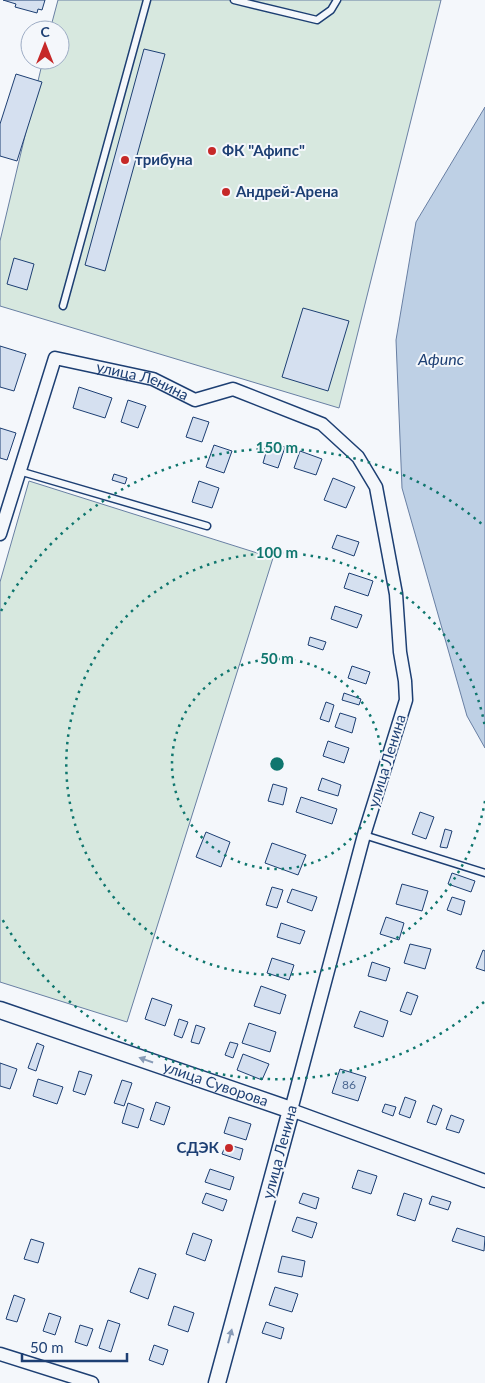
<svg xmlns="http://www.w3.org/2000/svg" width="485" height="1383" font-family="Lato,sans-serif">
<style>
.green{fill:#d7e8df;stroke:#687fa3}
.water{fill:#bed0e5;stroke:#687fa3}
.building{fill:#d5e0f0;stroke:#1d3f73}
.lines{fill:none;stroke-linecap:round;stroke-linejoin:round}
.service-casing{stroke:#1d3f73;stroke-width:9}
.minor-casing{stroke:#1d3f73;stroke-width:15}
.tertiary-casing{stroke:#1d3f73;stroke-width:19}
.service{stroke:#f4f7fb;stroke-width:6}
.minor{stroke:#f4f7fb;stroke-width:12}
.tertiary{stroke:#f4f7fb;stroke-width:16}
.oneway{fill:#889bb7}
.ring{fill:none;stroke:#0f766e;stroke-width:2.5;stroke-dasharray:2.5 5}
.poi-dot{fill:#c62828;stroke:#f4f7fb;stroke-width:2}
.labels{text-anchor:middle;stroke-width:4;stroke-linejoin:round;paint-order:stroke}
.number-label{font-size:12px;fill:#4b6792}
.poi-label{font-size:15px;font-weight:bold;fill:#1d3f73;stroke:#f4f7fb;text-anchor:start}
.street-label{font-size:15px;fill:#1d3f73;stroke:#f4f7fb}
.water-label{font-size:16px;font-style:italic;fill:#1d3f73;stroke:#f4f7fb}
.centre{fill:#0f766e;stroke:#f4f7fb;stroke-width:2.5}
.ring-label{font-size:15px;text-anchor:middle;font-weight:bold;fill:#0f766e;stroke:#f4f7fb;stroke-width:4;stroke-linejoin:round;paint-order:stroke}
</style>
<rect width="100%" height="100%" fill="#f4f7fb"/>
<g class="green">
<path d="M58 0H441L339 408 0 306V241L43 60H60V30H50Z"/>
<path d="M29 481 273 558 127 1022 0 982V582Z"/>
</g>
<path class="water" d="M485 107V748L467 716 402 488 396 340 416 222Z"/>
<g class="building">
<path d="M3 0H45L42 10 38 9 37 13 15 7 16 4Z"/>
<path d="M144 49 165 54 105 271 85 265Z"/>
<path d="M16 74 42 82 17 161 0 156V124Z"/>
<path d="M14 258 34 264 27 290 7 284Z"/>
<path d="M303 308 349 321 328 391 282 377Z"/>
<path d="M0 346 26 354 14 391 0 387Z"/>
<path d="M79 387 112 398 105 418 73 408Z"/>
<path d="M128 400 146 406 138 428 121 422Z"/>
<path d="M193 417 209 422 202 442 186 437Z"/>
<path d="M0 428 16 433 7 460 0 458Z"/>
<path d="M269 442 285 447 278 468 263 463Z"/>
<path d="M214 445 232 451 224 473 206 467Z"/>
<path d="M300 451 322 459 316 475 294 468Z"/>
<path d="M114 474 127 478 125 484 112 480Z"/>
<path d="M333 478 355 487 346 508 324 500Z"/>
<path d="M199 481 219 488 212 508 192 502Z"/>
<path d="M337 535 359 542 354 556 332 548Z"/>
<path d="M349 573 373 581 368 596 344 588Z"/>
<path d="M335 606 362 615 357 628 331 619Z"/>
<path d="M310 637 326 642 323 650 308 645Z"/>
<path d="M352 666 370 672 366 684 348 678Z"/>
<path d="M344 693 361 699 359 705 342 700Z"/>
<path d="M326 702 334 705 329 722 320 719Z"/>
<path d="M340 713 356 718 352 733 335 727Z"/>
<path d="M328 741 349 748 344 763 323 756Z"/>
<path d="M322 778 341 785 338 796 318 790Z"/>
<path d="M273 784 287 788 283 805 268 801Z"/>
<path d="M301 797 337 809 332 824 296 812Z"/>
<path d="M420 812 434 817 426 839 412 834Z"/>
<path d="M445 829 452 831 447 848 440 847Z"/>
<path d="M206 832 230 842 221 867 196 857Z"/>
<path d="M272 843 306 855 298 875 265 863Z"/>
<path d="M452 873 475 881 471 892 448 884Z"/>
<path d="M402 884 428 891 422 911 396 904Z"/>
<path d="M272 887 283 890 277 908 266 905Z"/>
<path d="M292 889 317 897 312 911 287 902Z"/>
<path d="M452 897 465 901 461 915 447 910Z"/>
<path d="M386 917 404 923 399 940 380 934Z"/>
<path d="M281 923 305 931 300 944 277 937Z"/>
<path d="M410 944 431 949 425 969 404 963Z"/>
<path d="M483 950 485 951V971L476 968Z"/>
<path d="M272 958 294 965 289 980 267 973Z"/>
<path d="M372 962 390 968 386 981 368 976Z"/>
<path d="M261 986 286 995 280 1014 254 1006Z"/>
<path d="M407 992 418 996 411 1015 400 1011Z"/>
<path d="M152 998 172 1005 165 1026 145 1019Z"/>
<path d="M360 1011 388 1021 383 1037 354 1027Z"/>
<path d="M179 1019 188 1022 182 1038 174 1035Z"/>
<path d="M249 1023 276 1032 270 1052 242 1043Z"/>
<path d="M196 1025 205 1028 199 1044 191 1042Z"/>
<path d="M230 1042 238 1044 233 1058 225 1055Z"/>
<path d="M37 1043 44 1046 36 1071 28 1068Z"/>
<path d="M243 1054 269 1064 262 1080 237 1070Z"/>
<path d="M0 1063 17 1069 10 1089 0 1086Z"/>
<path d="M340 1069 366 1077 358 1101 332 1093Z"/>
<path d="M79 1071 92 1075 85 1095 73 1091Z"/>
<path d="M38 1079 63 1087 57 1104 33 1096Z"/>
<path d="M122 1080 132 1083 124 1106 114 1103Z"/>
<path d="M405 1097 416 1101 410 1118 399 1114Z"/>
<path d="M156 1102 170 1107 164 1125 150 1120Z"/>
<path d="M128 1103 144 1109 138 1128 122 1123Z"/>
<path d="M385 1104 396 1107 393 1116 382 1112Z"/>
<path d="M433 1105 442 1109 436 1125 427 1122Z"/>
<path d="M451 1115 464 1120 459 1133 446 1129Z"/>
<path d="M229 1117 251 1124 246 1140 224 1133Z"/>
<path d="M226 1144 243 1149 240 1160 222 1154Z"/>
<path d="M210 1169 234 1177 230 1190 205 1182Z"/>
<path d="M358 1170 377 1176 371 1194 352 1188Z"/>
<path d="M206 1193 227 1200 223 1211 202 1203Z"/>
<path d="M303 1193 319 1198 316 1209 299 1203Z"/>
<path d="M404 1193 422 1199 415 1221 397 1215Z"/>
<path d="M432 1196 451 1202 448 1210 429 1204Z"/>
<path d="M297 1217 317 1223 312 1238 292 1231Z"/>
<path d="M457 1228 485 1237 484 1251 452 1241Z"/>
<path d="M193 1233 212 1240 205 1261 186 1254Z"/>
<path d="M31 1239 44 1243 38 1263 24 1259Z"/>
<path d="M282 1256 305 1261 302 1277 278 1272Z"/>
<path d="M139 1268 156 1274 148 1299 130 1292Z"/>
<path d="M275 1287 298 1294 292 1312 269 1305Z"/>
<path d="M14 1295 25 1299 17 1322 6 1319Z"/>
<path d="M174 1306 194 1313 188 1332 168 1325Z"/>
<path d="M49 1313 61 1317 55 1335 43 1331Z"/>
<path d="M108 1320 120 1324 111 1352 99 1348Z"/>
<path d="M266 1322 284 1328 281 1339 262 1333Z"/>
<path d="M80 1325 93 1329 87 1346 75 1342Z"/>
<path d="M154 1345 168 1350 163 1365 149 1360Z"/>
</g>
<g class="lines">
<defs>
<g id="service">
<path d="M234 0 317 20 331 10 337 0"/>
<path d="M63 306 147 0"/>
<path d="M19 471 207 526"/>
<path d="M364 835 485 873"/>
</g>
<g id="minor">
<path id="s1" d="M0 534 55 358 153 379 195 400 233 389 322 424 358 457 376 487 396 594 400 652 405 681 406 700 364 835 291 1110 485 1181"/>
<path d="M0 1354 92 1383"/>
</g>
<g id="tertiary">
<path id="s2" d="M0 1010 291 1110 217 1383"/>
</g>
</defs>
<use href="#service" class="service-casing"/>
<use href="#minor" class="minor-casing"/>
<use href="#tertiary" class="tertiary-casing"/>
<use href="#service" class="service"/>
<use href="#minor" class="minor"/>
<use href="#tertiary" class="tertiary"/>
</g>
<defs><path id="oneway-solid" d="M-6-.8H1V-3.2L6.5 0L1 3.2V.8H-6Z" transform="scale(1.25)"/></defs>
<g class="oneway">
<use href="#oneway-solid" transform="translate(146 1060) rotate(-161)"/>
<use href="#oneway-solid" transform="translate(230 1336) rotate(-75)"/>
</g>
<g class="ring">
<circle cx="277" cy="764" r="105"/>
<path d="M485 801A211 211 0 1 1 485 727"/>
<path d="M484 1002A316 316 0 0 1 1 917M1 611A316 316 0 0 1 484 526"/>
</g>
<g class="poi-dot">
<circle cx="212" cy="151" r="5"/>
<circle cx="125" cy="160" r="5"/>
<circle cx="226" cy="192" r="5"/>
<circle cx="229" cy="1148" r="5"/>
</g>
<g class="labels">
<g class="number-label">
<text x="349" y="1089">86</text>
</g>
<g class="poi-label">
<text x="222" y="156">ФК "Афипс"</text>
<text x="135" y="165">трибуна</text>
<text x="236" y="197">Андрей-Арена</text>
<text x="219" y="1153" text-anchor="end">СДЭК</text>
</g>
<g class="street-label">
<text dy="5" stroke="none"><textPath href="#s1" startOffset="275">улица Ленина</textPath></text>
<text transform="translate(387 761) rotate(-73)" y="5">улица Ленина</text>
<text dy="5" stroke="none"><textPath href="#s2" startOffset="228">улица Суворова</textPath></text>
<text transform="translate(280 1152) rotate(-75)" y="5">улица Ленина</text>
</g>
<g class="water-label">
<text x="441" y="365">Афипс</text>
</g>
</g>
<circle cx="277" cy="764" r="8" class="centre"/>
<g class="ring-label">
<text x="277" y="453">150 m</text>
<text x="277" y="558">100 m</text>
<text x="277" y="664">50 m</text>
</g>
<g transform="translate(45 45)"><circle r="24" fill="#f4f7fb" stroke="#9eadc5"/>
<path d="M0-4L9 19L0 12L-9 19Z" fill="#c62828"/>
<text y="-8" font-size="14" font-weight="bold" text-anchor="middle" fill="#1d3f73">С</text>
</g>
<path d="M22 1353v8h105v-8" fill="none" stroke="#1d3f73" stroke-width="2.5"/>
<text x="30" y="1353" font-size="15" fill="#1d3f73" stroke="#f4f7fb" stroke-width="4" paint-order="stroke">50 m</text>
</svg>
